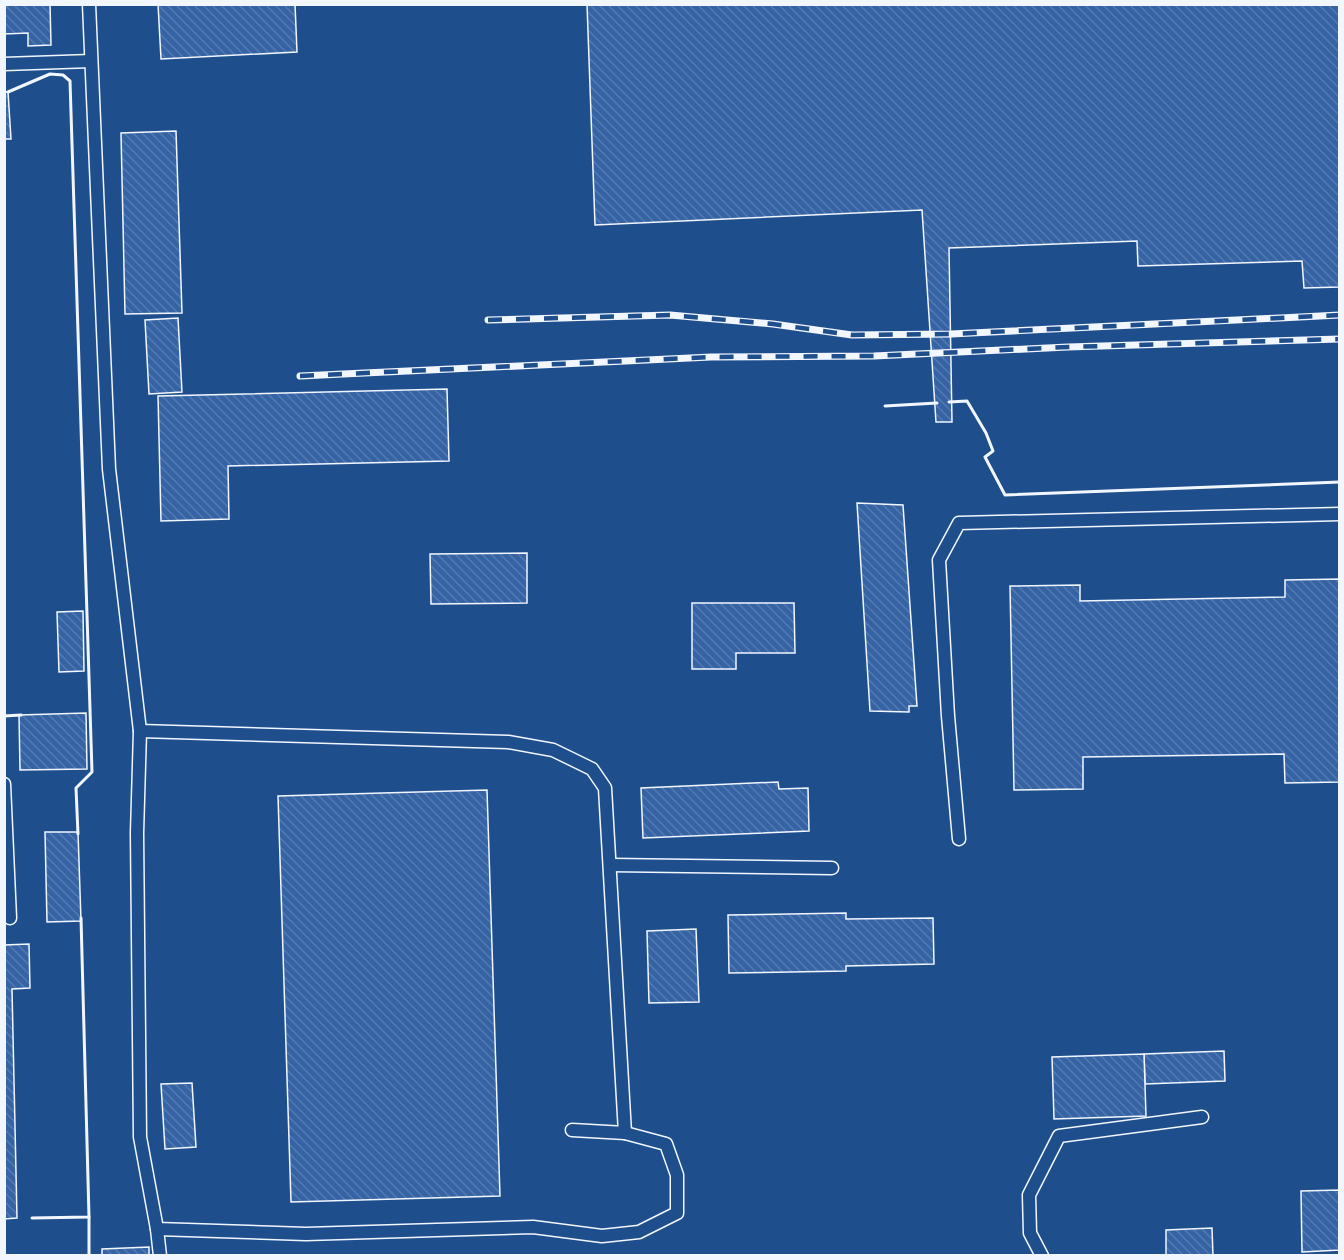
<svg xmlns="http://www.w3.org/2000/svg" width="1344" height="1260" font-family="'PT Sans',sans-serif">
<style>
.building{fill:url(#building-back-hatch);stroke:#f2f6ff;stroke-width:1.5}
.lines{fill:none;stroke-linecap:round;stroke-linejoin:round}
.lane-casing{stroke:#f2f6ff;stroke-width:15}
.lane{stroke:#1f4e8c;stroke-width:12}
.rail-casing{stroke:#f2f6ff;stroke-width:7}
.rail{stroke:#1f4e8c;stroke-width:4.5;stroke-dasharray:14;stroke-linecap:butt}
.wall{stroke:#f2f6ff;stroke-width:3}
</style>
<defs>
<pattern id="building-back-hatch" width="6" height="6" patternUnits="userSpaceOnUse" patternTransform="scale(1.5)"><rect width="6" height="6" fill="#3563a3"/><path d="M-1 5l2 2M0 0l6 6M5-1l2 2" fill="none" stroke="#537ab1"/></pattern>
</defs>
<rect width="100%" height="100%" fill="#1f4e8c"/>
<g class="building">
<path d="M4 4H50L51 45 28 46V33L4 34Z"/>
<path d="M158 4H295L297 52 161 59Z"/>
<path d="M587 4H1340V287L1304 288 1302 261 1138 266 1137 241 949 248 952 422H936L922 210 595 225Z"/>
<path d="M4 92H8L11 139H4Z"/>
<path d="M176 131 182 313 125 314 121 133Z"/>
<path d="M178 318 182 392 149 394 145 320Z"/>
<path d="M447 389 449 461 228 466 229 519 161 521 158 396Z"/>
<path d="M857 503 903 505 917 706H909V712L870 711Z"/>
<path d="M527 553V603L431 604 430 554Z"/>
<path d="M1340 579V782L1285 783 1284 754 1083 757V789L1014 790 1010 586 1080 585V601L1285 597V580Z"/>
<path d="M692 603H794L795 653H736V669H692Z"/>
<path d="M83 611 84 671 59 672 57 612Z"/>
<path d="M86 713 87 769 20 770 19 715Z"/>
<path d="M778 782 779 789 808 788 809 831 643 838 641 788Z"/>
<path d="M487 790 500 1196 291 1202 278 796Z"/>
<path d="M45 832H78L81 921 47 922Z"/>
<path d="M846 913V919L933 918 934 964 846 966V971L729 973 728 915Z"/>
<path d="M696 929 699 1002 649 1003 647 931Z"/>
<path d="M29 944 30 988 12 989 17 1218 4 1219V945Z"/>
<path d="M1224 1051 1225 1081 1145 1084 1144 1054Z"/>
<path d="M1144 1054 1146 1116 1054 1119 1052 1057Z"/>
<path d="M192 1083 196 1147 165 1149 161 1084Z"/>
<path d="M1340 1190V1250L1302 1252 1301 1191Z"/>
<path d="M1212 1228 1213 1256H1166V1230Z"/>
<path d="M149 1247V1256H102V1249Z"/>
</g>
<g class="lines">
<defs>
<g id="lane">
<path d="M89 4 109 469 140 731 508 742 553 750 592 769 605 788 625 1133 572 1130"/>
<path d="M4 64 91 61"/>
<path d="M140 731 137 833 140 1137 157 1229 306 1234 533 1227 602 1236 639 1232 677 1213V1175L666 1144 625 1133"/>
<path d="M4 784 10 918"/>
<path d="M959 839 948 716 939 560 959 523 1340 514"/>
<path d="M610 865 832 868"/>
<path d="M157 1229 160 1256"/>
<path d="M1042 1256 1030 1233 1029 1195 1059 1136 1202 1117"/>
</g>
</defs>
<use href="#lane" class="lane-casing"/>
<use href="#lane" class="lane"/>
<defs>
<g id="rail">
<path d="M488 320 670 315 773 324 852 335 951 334 1340 315"/>
<path d="M300 376 711 357 874 356 1068 347 1340 339"/>
</g>
</defs>
<use href="#rail" class="rail-casing"/>
<use href="#rail" class="rail"/>
<g class="wall">
<path d="M8 92 50 74 63 75 70 81 92 772 76 788 78 834"/>
<path d="M949 402 967 401 986 433 993 451 985 457 1005 495 1340 482"/>
<path d="M885 406 937 403"/>
<path d="M4 716 21 715"/>
<path d="M89 1217V1256"/>
<path d="M32 1218 89 1217 81 918"/>
</g>
</g>
<rect width="1344" height="1260" fill="none" stroke="#f2f6ff" stroke-width="12"/>
</svg>
